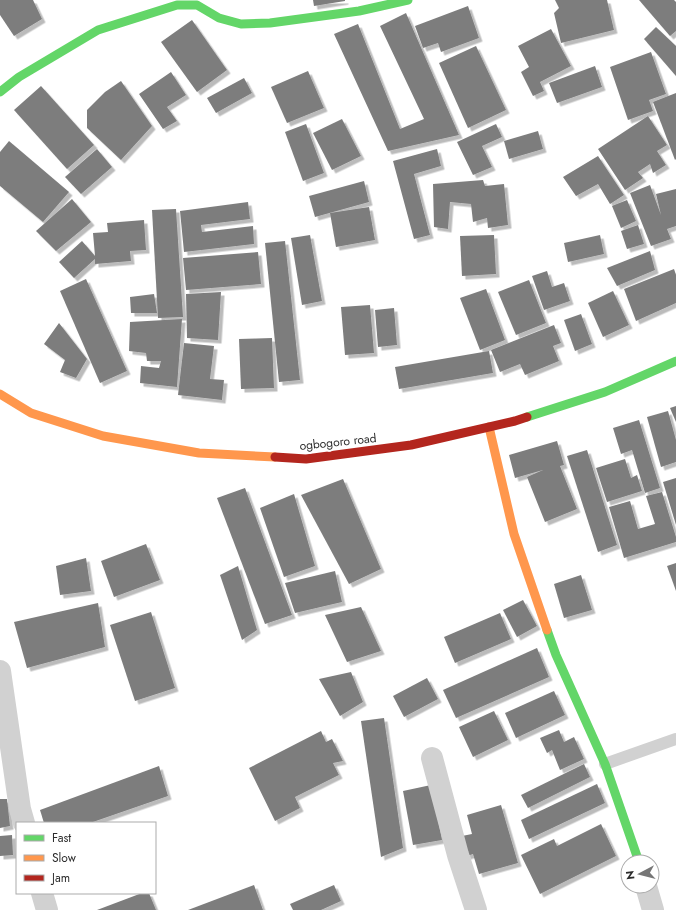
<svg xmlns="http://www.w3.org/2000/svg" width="676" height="910" font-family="Jost,sans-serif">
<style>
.building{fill:#7d7d7d;filter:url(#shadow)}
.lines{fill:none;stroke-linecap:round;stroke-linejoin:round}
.lane{stroke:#d1d1d1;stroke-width:12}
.street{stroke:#d1d1d1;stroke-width:22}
.fast{stroke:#63d668;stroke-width:9}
.slow{stroke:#ff974d;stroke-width:9}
.jam{stroke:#b3261e;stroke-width:9}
.labels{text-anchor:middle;stroke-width:4;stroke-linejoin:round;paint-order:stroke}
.street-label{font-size:12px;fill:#2c2c2c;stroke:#fff}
</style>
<defs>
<filter id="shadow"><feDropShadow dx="3.5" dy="3.5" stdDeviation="0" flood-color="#0004"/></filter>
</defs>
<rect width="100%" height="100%" fill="#fff"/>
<g class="building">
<path d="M0 0H33L42 19 14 36 0 15Z"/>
<path d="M313 0H345V1L314 6Z"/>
<path d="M555 0H607L614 30 561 43 554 13 559 8Z"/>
<path d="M639 0H674L676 2V31L670 36Z"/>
<path d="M468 6 479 38 441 52 438 43 423 48 415 26Z"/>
<path d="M406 13 459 135 388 151 334 34 358 24 400 129 424 119 380 26Z"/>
<path d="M192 20 227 70 197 92 161 42Z"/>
<path d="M656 27 676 46V76L644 39Z"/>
<path d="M551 29 571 66 540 82 544 91 533 96 521 72 529 67 518 46Z"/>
<path d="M476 46 506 110 468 128 439 63Z"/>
<path d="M651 52 666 94 649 100 653 111 628 120 610 67Z"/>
<path d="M595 66 602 87 557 103 549 83Z"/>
<path d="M308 71 324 108 287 123 271 87Z"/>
<path d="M171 72 186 95 167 107 177 121 163 129 139 94Z"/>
<path d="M244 78 252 93 216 113 207 98Z"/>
<path d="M121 81 152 126 121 160 87 128V110L105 92Z"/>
<path d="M41 86 94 145 67 169 14 110Z"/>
<path d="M676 93V159L675 160 653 102Z"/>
<path d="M648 116 667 145 657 151 666 165 653 173 650 164 638 172 643 178 625 190 598 149Z"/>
<path d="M342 119 361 156 332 170 313 133Z"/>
<path d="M306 124 324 173 303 181 285 132Z"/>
<path d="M496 124 502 137 482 146 492 167 473 175 457 142Z"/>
<path d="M538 131 543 149 509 159 504 141Z"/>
<path d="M9 141 69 192 43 222 0 186V152Z"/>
<path d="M97 149 112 167 81 194 65 177Z"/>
<path d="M437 149 441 166 414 174 430 235 414 239 393 161Z"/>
<path d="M598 156 624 195 610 204 598 184 576 196 563 177Z"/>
<path d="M483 180 485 186 504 184 508 225 488 228 487 218 473 222 471 204 450 202 448 229 434 227 433 184Z"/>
<path d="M364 181 369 202 315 217 309 196Z"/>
<path d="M650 185 661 215 656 194 676 189V226L667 229 671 239 651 246 630 193Z"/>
<path d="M72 199 91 222 56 251 36 231Z"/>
<path d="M627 200 636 221 621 228 612 206Z"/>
<path d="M248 202 250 219 201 225 202 232 253 226 254 244 184 252 180 211Z"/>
<path d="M369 207 375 240 336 247 330 213Z"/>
<path d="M176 209 183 317 158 318 152 210Z"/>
<path d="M144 220 146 250 130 251 131 261 95 264V259L74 278 59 262 82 241 95 256 93 233 108 232 107 223Z"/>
<path d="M638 225 644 244 627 249 621 231Z"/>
<path d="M310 235 322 301 302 305 291 238Z"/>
<path d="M494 235 496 274 462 276 460 236Z"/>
<path d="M600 235 604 254 568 262 564 243Z"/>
<path d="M285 241 300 380 279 382 265 243Z"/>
<path d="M650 251 655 270 617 286 607 268Z"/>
<path d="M258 252 261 284 186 290 183 258Z"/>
<path d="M674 269 676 275V303L636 321 624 289Z"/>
<path d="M547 271 552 287 564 283 570 301 544 310 532 276Z"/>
<path d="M86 279 127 371 100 383 60 291Z"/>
<path d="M529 280 546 323 516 335 498 292Z"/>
<path d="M486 289 505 340 480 350 460 298Z"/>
<path d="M613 291 629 325 603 337 588 303Z"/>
<path d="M221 292 218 340 187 338 186 294Z"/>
<path d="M154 294 157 313H131L130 297Z"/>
<path d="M370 305 374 353 345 355 341 307Z"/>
<path d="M394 308 397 345 378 347 375 310Z"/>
<path d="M581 314 592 344 575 351 564 320Z"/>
<path d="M182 319 177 387 140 383 141 366 159 368 161 361H147L146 353 129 351 130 322Z"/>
<path d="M59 323 87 359 76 378 60 372 65 360 44 344Z"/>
<path d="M554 325 561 343 553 346 559 361 525 375 520 364 500 372 491 350Z"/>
<path d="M272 338 274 388 241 389 239 339Z"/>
<path d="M184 343 214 346 210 379 224 380 222 400 178 395Z"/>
<path d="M489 351 493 373 399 389 395 367Z"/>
<path d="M676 406V422L670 408Z"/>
<path d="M668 411 676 440V462L661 467 647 417Z"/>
<path d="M639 420 660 488 645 493 632 450 621 454 613 428Z"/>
<path d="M557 441 564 465 560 466 577 509 545 522 527 477 543 470 515 478 509 455Z"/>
<path d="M587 450 617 545 598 552 567 456Z"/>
<path d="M625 459 631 478 637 475 642 491 607 502 596 468Z"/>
<path d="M676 478V525L663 482Z"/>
<path d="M343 479 381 569 349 584 301 495Z"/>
<path d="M245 488 292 615 265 624 217 498Z"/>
<path d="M662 492 676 537V542L624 558 609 507 630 501 638 529 655 524 646 496Z"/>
<path d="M294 494 315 566 284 577 260 508Z"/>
<path d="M146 544 160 580 114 597 101 561Z"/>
<path d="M86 558 91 591 60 595 56 566Z"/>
<path d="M676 563V591L667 566Z"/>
<path d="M238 566 257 630 242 640 220 575Z"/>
<path d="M335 571 342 602 295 613 285 583Z"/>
<path d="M581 575 592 610 564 618 554 584Z"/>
<path d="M523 600 537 626 517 637 503 610Z"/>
<path d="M98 603 105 647 27 668 14 622Z"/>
<path d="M361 607 381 651 347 662 325 615Z"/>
<path d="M151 612 175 688 135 701 110 625Z"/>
<path d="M500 613 511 639 455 663 444 637Z"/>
<path d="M537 648 549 677 456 718 443 690Z"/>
<path d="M351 672 363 702 340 716 319 679Z"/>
<path d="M427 678 438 699 404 717 393 696Z"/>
<path d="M554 691 565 715 516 738 505 713Z"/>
<path d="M494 711 508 740 473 757 459 727Z"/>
<path d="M384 718 403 848 381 857 361 721Z"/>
<path d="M559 730 564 742 574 737 584 759 560 770 552 750 547 753 540 738Z"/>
<path d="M321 731 326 742 332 739 343 761 333 763 339 775 295 797 300 808 275 821 249 768Z"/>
<path d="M584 764 590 777 528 808 521 795Z"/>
<path d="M159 766 168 796 90 823H44L40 810Z"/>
<path d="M597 784 605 803 529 839 521 820Z"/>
<path d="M431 785 442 840 413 845 403 791Z"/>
<path d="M0 799H7L10 826 0 828Z"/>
<path d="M501 805 518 863 479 874 473 854 467 856 462 836 472 834 467 815Z"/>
<path d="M601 824 616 856 540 894 521 855 554 839 557 846Z"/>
<path d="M12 835 13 855 0 856V836Z"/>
<path d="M254 885 263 910H188Z"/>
<path d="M334 885 341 901 321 910H293L290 904Z"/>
<path d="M142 893H149L156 910H97Z"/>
</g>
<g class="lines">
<path class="lane" d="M605 764 676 739"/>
<g class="street">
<path d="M0 671 20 809 24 823"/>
<path d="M432 758 458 855 476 910"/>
<path d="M646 886 653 910"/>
<path d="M42 893 47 910"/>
</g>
<g class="fast">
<path d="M0 92 19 77 98 30 177 5H197L219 18 241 24 270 23 359 11 408 0"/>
<path d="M527 417 605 392 676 361"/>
<path d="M547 630 556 655 605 764 639 862"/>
</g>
<g class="slow">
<path d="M0 394 31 413 103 436 199 453 275 457"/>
<path d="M489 427 514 534 547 630"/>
</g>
<path class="jam" d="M275 457 306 459 411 445 515 421 527 417"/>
</g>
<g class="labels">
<g class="street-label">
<text transform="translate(338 442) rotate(-6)" y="4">ogbogoro road</text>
</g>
</g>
<rect x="16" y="822" width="140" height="72" fill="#ffffff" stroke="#ababab"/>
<rect x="24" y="835" width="20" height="6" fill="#63d668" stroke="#ababab"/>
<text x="52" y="842" font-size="12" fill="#2c2c2c">Fast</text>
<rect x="24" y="855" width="20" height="6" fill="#ff974d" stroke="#ababab"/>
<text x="52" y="862" font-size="12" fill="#2c2c2c">Slow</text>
<rect x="24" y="875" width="20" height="6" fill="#b3261e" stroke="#ababab"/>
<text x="52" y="882" font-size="12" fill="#2c2c2c">Jam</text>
<g transform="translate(640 874) rotate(263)"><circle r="19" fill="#ffffff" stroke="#ababab"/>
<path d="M0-3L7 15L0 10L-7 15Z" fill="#767676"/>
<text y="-6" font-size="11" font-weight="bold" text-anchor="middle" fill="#2c2c2c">N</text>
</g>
</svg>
